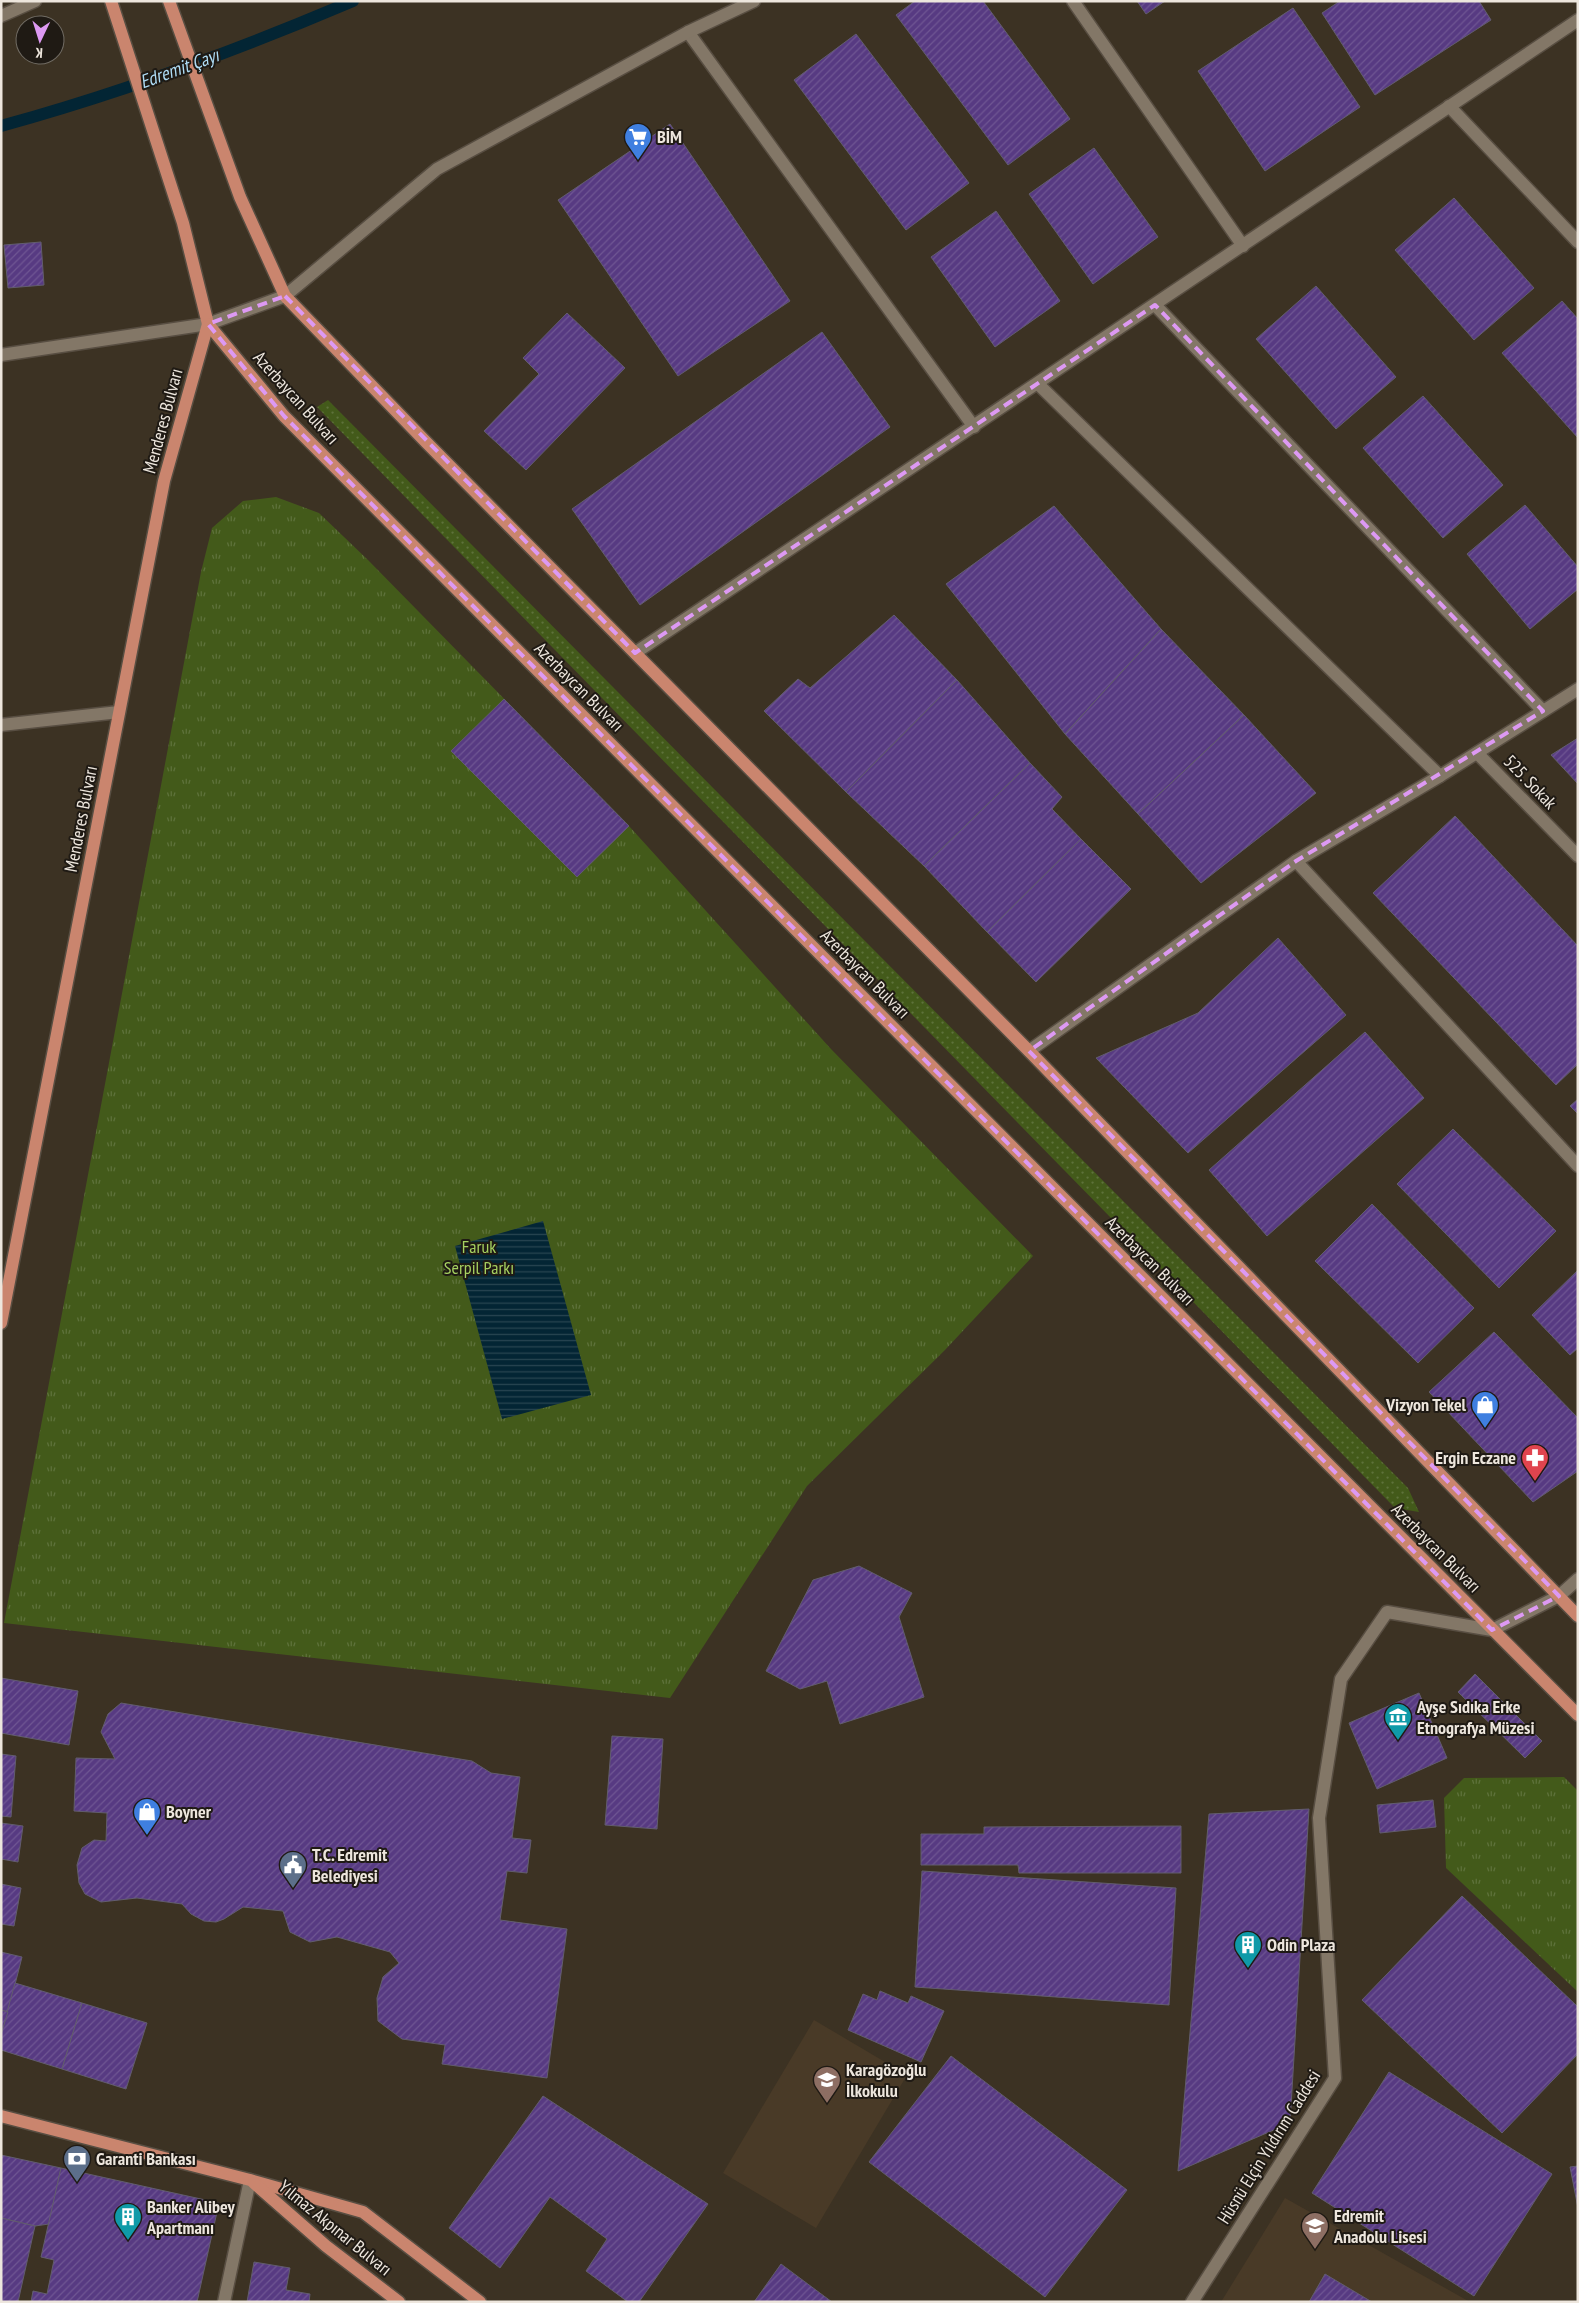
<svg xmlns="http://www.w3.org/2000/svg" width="1579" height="2303" font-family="'PT Sans Narrow',sans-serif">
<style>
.built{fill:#493a27}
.grass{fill:url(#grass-dots)}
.park{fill:url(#park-tufts)}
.water{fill:url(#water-rules)}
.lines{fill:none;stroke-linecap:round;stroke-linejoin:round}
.stream{stroke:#032534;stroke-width:12}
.building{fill:url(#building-hatch);stroke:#625d6e}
.minor-casing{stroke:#584e42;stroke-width:15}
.primary-casing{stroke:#584e42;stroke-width:15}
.minor{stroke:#837767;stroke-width:12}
.primary{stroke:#ca856e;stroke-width:12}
.marked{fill:none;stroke:#dd99f3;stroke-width:4;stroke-dasharray:10 6;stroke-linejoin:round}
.labels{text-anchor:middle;stroke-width:4;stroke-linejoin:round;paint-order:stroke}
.poi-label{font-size:18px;font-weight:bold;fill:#ede6dd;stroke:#1f1a14;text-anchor:start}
.street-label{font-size:18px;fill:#ede6dd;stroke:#1f1a14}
.park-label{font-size:18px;fill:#a5d060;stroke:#1f1a14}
.water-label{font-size:19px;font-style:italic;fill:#aedcf5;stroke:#1f1a14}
</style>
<defs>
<pattern id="grass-dots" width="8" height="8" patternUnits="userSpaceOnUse" patternTransform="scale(1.25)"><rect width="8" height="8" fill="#435a1a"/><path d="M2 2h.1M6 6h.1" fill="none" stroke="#5e723b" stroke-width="1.8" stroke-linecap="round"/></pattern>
<pattern id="park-tufts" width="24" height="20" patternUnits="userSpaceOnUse" patternTransform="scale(1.25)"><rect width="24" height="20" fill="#435a1a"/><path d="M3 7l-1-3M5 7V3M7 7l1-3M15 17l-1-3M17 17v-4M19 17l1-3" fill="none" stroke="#5e723b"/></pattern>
<pattern id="water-rules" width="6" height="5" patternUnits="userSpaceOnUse" patternTransform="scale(1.25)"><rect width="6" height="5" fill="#032534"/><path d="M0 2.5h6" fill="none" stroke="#284551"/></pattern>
<pattern id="building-hatch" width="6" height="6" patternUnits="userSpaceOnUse" patternTransform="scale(1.25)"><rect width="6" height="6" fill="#573a82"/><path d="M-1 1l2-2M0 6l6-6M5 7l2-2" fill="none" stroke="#6f5693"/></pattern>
</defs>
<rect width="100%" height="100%" fill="#3c3223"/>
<g class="built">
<path d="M814 2020 907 2075 816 2228 723 2173Z"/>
<path d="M1285 2198 1470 2302H1221Z"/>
</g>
<path class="grass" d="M328 400 1408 1488 1419 1512 1395 1508 317 407Z"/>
<g class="park">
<path d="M276 497 319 513 368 560 629 826 831 1049 1033 1256 945 1350 807 1486 670 1698 4 1623 201 572 212 528 243 501Z"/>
<path d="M1564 1777 1578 1791V1992L1446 1868 1444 1798 1464 1778Z"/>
</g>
<path class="water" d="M543 1221 591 1395 502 1419 455 1246Z"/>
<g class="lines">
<path class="stream" d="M1 126C121 93 238 50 353 1"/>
</g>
<g class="building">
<path d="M915 1H983L1070 119 1008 165 896 15Z"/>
<path d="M1137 1H1165L1146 14Z"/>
<path d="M1340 1H1479L1491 20 1375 95 1322 13Z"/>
<path d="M1293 8 1360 107 1265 171 1198 71Z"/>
<path d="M856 34 969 183 906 230 794 80Z"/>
<path d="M670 124 790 301 678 376 558 200Z"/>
<path d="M1094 148 1158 237 1093 284 1029 194Z"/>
<path d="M1454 198 1534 288 1474 340 1395 250Z"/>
<path d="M996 211 1060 301 995 347 931 257Z"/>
<path d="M41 242 44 285 8 288 4 245Z"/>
<path d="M1316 286 1396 377 1336 429 1256 339Z"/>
<path d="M1562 301 1578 319V438L1502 353Z"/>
<path d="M567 313 625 368 526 470 484 431 539 374 523 358Z"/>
<path d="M822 332 890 427 640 605 572 509Z"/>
<path d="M1423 396 1503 485 1443 538 1363 448Z"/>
<path d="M1525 505 1578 567V589L1530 629 1467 554Z"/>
<path d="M1054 506 1161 629 1065 734 946 584Z"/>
<path d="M894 615 957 680 846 792 764 711 798 679 810 688Z"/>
<path d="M1161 629 1244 715 1138 814 1065 734Z"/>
<path d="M957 680 1030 763 924 866 846 792Z"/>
<path d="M504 699 629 826 577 877 451 751Z"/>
<path d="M1244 715 1316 793 1201 883 1138 814Z"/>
<path d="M1578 738V784L1551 755Z"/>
<path d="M1030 763 1062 797 1052 809 1081 839 987 932 924 866Z"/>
<path d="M1455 816 1578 946V1064L1556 1085 1373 893Z"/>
<path d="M1081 839 1131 889 1036 982 987 932Z"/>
<path d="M1278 938 1346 1015 1188 1153 1096 1058 1198 1013Z"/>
<path d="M1365 1032 1424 1098 1267 1236 1209 1170Z"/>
<path d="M1578 1099V1114L1570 1106Z"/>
<path d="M1453 1129 1556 1231 1499 1288 1397 1184Z"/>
<path d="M1372 1204 1474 1308 1418 1363 1315 1261Z"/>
<path d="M1578 1270V1348L1570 1355 1532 1315Z"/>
<path d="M1494 1332 1578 1418V1471L1533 1502 1429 1392Z"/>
<path d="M859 1566 912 1593 899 1617 924 1697 840 1724 827 1681 800 1689 766 1671 813 1580Z"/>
<path d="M1475 1674 1542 1741 1525 1758 1458 1692Z"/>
<path d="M1 1678 78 1691 69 1745 1 1733Z"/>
<path d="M1419 1693 1447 1758 1377 1789 1349 1723Z"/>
<path d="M121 1703 472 1761 491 1773 520 1777 512 1838 531 1840 527 1873 507 1871 500 1920 567 1929 547 2078 442 2064 445 2045 402 2039 378 2021 377 1998 383 1977 399 1963 390 1952 337 1937 310 1942 290 1932 283 1911 243 1907 224 1919 216 1922 204 1921 191 1914 182 1904 137 1898 101 1902 85 1894 79 1883 77 1865 82 1848 94 1840 106 1841 107 1813 74 1811 76 1758 115 1759 101 1732 108 1714Z"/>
<path d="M612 1736 663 1739 657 1829 605 1825Z"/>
<path d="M1 1754 16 1756 11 1817 1 1816Z"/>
<path d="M1433 1800 1436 1827 1380 1833 1377 1805Z"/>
<path d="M1309 1809 1290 2123 1178 2171 1209 1814Z"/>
<path d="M1 1823 23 1826 18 1862 1 1859Z"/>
<path d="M1181 1826V1873H1019L1018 1865H921V1834H984V1827Z"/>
<path d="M922 1871 1176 1888 1169 2005 915 1987Z"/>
<path d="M1 1884 21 1888 14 1926 1 1924Z"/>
<path d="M1462 1896 1578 2007V2054L1502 2133 1362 2000Z"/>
<path d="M1 1952 22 1957 8 2012 1 2010Z"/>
<path d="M15 1983 82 2003 62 2069 1 2050V2034Z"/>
<path d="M880 1991 908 2003 911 1996 944 2011 921 2062 848 2030 863 1994 877 2000Z"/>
<path d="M82 2003 147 2023 126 2089 62 2069Z"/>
<path d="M1 2010 8 2012 1 2034Z"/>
<path d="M951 2056 1127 2190 1045 2297 869 2162Z"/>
<path d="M1389 2072 1552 2174 1474 2296 1312 2193Z"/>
<path d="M543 2096 708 2204 639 2302H628L586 2271 607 2239 550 2197 500 2268 449 2228Z"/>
<path d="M1 2155 61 2168 49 2224 35 2226 1 2218Z"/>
<path d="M1578 2166V2208L1570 2167Z"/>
<path d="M61 2168 219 2203 197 2302H31L33 2291 47 2294 54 2260 41 2257Z"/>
<path d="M1 2218 35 2226 18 2302H1Z"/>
<path d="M254 2262 290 2268 286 2290 310 2294 309 2302H247Z"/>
<path d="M781 2264 832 2302H754Z"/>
<path d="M1325 2274 1372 2302H1309Z"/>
</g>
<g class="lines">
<defs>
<g id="minor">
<path d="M1073 1 1243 246"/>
<path d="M1 16 35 1"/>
<path d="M688 32 974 427"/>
<path d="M1449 106 1578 242"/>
<path d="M1155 305 1543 711"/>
<path d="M1 355 208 324 285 296 437 169 688 32 754 1"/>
<path d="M1038 384 1440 776"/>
<path d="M635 653 1578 20"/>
<path d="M1 725 119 712"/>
<path d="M1477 753 1578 856"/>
<path d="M1296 861 1578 1166"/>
<path d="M1029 1051 1296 861 1440 776 1578 689"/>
<path d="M224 2302 250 2180"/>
<path d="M1192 2302 1335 2078 1319 1818 1341 1679 1387 1612 1492 1630 1559 1596 1578 1579"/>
</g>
<g id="primary">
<path d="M111 1 183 223 208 324 284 416 1578 1715"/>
<path d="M169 1 240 197 285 296 426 442 1029 1051 1578 1616"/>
<path d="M1 1323 164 481 208 324"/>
<path d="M1 2116 250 2180 363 2212 480 2302"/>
<path d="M254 2183 326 2246 399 2302"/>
</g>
</defs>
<use href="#minor" class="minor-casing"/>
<use href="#primary" class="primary-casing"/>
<use href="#minor" class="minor"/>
<use href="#primary" class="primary"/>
</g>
<path class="marked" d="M285 296 635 653 1155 305 1543 711 1296 861 1029 1051 1559 1596 1492 1630 284 416 208 324Z"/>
<defs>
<symbol id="supermarket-pin" viewBox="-11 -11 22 30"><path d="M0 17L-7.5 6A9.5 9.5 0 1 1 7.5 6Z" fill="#3f7fe0" stroke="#1f1a14"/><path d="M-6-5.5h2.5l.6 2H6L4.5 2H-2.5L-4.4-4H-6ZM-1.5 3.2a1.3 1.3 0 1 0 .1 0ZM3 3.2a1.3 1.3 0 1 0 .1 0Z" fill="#fff"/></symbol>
<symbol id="shop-pin" viewBox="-11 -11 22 30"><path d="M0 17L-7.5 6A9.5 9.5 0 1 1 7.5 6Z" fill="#3f7fe0" stroke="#1f1a14"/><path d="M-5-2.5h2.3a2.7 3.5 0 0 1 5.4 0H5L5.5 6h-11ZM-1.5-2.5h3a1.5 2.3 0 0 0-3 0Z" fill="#fff"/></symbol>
<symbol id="pharmacy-pin" viewBox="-11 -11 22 30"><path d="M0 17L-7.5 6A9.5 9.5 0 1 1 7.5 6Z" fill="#e0444e" stroke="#1f1a14"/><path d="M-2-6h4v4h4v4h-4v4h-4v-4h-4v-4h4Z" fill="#fff"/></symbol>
<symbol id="museum-pin" viewBox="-11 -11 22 30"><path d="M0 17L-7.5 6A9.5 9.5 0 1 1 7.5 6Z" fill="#0f9aa8" stroke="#1f1a14"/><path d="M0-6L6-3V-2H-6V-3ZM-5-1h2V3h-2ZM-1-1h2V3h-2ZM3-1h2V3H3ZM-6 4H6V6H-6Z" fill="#fff"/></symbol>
<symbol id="civic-pin" viewBox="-11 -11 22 30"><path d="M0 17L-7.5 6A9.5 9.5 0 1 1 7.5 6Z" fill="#5c6f8a" stroke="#1f1a14"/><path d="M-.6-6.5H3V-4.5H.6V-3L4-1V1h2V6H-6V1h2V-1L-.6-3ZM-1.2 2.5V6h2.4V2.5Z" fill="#fff"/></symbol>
<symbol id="building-pin" viewBox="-11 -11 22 30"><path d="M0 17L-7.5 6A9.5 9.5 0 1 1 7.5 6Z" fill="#0f9aa8" stroke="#1f1a14"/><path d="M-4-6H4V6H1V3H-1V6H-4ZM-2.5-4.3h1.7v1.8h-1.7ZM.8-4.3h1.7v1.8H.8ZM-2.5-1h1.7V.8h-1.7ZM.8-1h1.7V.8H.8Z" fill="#fff"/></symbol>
<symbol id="school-pin" viewBox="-11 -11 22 30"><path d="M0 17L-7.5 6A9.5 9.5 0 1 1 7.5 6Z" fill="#8d6e63" stroke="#1f1a14"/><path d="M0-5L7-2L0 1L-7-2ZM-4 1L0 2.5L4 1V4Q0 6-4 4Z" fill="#fff"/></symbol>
<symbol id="bank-pin" viewBox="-11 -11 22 30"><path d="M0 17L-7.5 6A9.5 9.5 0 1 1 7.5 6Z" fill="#5c6f8a" stroke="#1f1a14"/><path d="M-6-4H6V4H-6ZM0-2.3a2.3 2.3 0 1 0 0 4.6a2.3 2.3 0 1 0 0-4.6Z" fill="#fff"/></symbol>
</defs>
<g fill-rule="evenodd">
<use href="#supermarket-pin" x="622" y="121" width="32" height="43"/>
<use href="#shop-pin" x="1469" y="1389" width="32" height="43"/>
<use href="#pharmacy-pin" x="1519" y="1442" width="32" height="43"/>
<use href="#museum-pin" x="1382" y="1701" width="32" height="43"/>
<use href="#shop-pin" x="131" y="1796" width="32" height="43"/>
<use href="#civic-pin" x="277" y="1849" width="32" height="43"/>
<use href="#building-pin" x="1232" y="1929" width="32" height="43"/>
<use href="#school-pin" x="811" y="2064" width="32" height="43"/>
<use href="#bank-pin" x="61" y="2143" width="32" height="43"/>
<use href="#building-pin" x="112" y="2201" width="32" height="43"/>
<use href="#school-pin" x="1299" y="2210" width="32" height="43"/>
</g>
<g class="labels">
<g class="poi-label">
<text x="657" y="143">BİM</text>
<text x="1466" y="1411" text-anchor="end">Vizyon Tekel</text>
<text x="1516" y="1464" text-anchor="end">Ergin Eczane</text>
<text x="1417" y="1713">Ayşe Sıdıka Erke<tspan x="1417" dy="21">Etnografya Müzesi</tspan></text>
<text x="166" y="1818">Boyner</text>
<text x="312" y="1861">T.C. Edremit<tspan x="312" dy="21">Belediyesi</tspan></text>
<text x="1267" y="1951">Odin Plaza</text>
<text x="846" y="2076">Karagözoğlu<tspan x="846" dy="21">İlkokulu</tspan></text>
<text x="96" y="2165">Garanti Bankası</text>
<text x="147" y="2213">Banker Alibey<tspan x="147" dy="21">Apartmanı</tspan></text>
<text x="1334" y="2222">Edremit<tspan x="1334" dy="21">Anadolu Lisesi</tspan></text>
</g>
<g class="street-label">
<text transform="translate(296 398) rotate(48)" y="6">Azerbaycan Bulvarı</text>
<text transform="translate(163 421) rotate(-75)" y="6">Menderes Bulvarı</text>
<text transform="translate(579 687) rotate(45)" y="6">Azerbaycan Bulvarı</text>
<text transform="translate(1530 782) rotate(46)" y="6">525. Sokak</text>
<text transform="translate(81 819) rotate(-79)" y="6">Menderes Bulvarı</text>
<text transform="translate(865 974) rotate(45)" y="6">Azerbaycan Bulvarı</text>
<text transform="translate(1150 1261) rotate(45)" y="6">Azerbaycan Bulvarı</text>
<text transform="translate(1436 1548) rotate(45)" y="6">Azerbaycan Bulvarı</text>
<text transform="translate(1269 2147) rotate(-58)" y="6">Hüsnü Elçin Yıldırım Caddesi</text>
<text transform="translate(335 2228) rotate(39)" y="6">Yılmaz Akpınar Bulvarı</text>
</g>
<g class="park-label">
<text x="479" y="1253">Faruk<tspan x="479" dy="21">Serpil Parkı</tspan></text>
</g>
<g class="water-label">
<text transform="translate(179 68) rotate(-20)" y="7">Edremit Çayı</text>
</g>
</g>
<rect width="1579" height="2303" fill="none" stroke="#ede6dd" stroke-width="5"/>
<g transform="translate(40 40) rotate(184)"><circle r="24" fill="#1f1a14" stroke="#716c64"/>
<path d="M0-4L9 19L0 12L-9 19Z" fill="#dd99f3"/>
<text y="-8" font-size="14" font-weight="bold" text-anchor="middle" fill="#ede6dd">K</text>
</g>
</svg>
